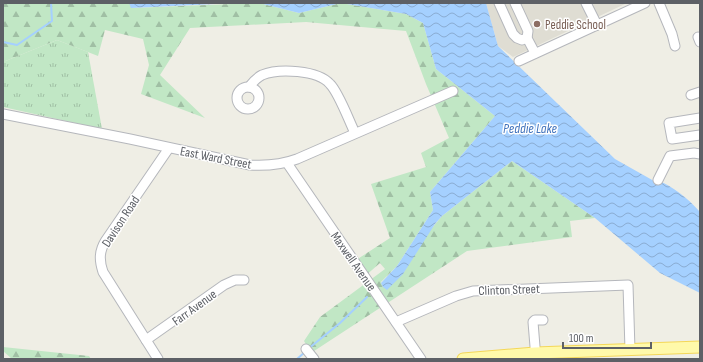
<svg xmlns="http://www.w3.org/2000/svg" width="703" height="362" font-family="'Sofia Sans Condensed',sans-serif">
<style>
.education{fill:#dfddd3}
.grass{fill:url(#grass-tufts)}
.forest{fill:url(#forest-firs)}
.water{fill:url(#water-waves)}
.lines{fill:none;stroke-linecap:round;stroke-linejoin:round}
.stream{stroke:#a5d0ff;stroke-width:2}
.minor-casing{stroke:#b5b7bc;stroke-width:11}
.major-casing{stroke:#f4d759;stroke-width:13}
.minor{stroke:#fff;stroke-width:9}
.major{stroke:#fff9aa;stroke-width:11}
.education-dot{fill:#8d6e63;stroke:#fff;stroke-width:1.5}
.labels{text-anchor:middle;stroke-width:3;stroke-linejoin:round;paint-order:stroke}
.education-label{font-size:13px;fill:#785e54;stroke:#fff;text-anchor:start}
.street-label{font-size:13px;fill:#5d6066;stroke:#fff}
.water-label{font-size:14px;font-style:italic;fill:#4173bd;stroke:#fff}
</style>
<defs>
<pattern id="grass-tufts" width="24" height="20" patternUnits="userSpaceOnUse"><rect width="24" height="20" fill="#c1e7c5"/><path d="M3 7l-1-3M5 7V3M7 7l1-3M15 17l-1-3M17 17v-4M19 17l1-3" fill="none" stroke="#a0bfa4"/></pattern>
<pattern id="forest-firs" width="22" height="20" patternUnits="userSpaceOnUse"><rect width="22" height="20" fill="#c1e7c5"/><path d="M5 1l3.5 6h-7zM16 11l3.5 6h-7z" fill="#a0bfa4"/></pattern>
<pattern id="water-waves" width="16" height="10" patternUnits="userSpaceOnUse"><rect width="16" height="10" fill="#a5d0ff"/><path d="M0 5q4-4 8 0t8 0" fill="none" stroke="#8aacd2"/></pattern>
</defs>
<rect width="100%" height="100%" fill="#efeee5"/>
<path class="education" d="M486 3H627L513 57 498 46Z"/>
<path class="grass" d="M57 40 88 52 102 129 3 107V62Z"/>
<g class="forest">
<path d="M3 3H129L132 8 259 3 299 13 341 3 406 14 423 23 436 69 495 116 430 192 433 210 397 266 381 282 383 287 442 216 512 161 595 218 570 221 572 237 467 251 311 353 304 341 320 317 385 269 380 263 364 277 353 262 390 238 371 184 426 167 421 153 449 138 426 84 406 31 306 22 190 28 160 75 205 118 141 94 149 65 143 39 105 30 98 56 57 40 3 62Z"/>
<path d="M3 347 89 356 91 359H12L3 351Z"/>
</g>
<g class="water">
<path d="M129 3H237L131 8Z"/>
<path d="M259 3H486L498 46 615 159 654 181 656 179C673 187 688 198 700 212V293L660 273 595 218 512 161 442 216 435 224 403 274 387 290 383 287 381 283 397 266 433 210 430 192 495 116 436 69 423 23 406 14 341 3 299 13Z"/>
</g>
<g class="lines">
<g class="stream">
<path d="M3 42 17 45 52 21 51 3"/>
<path d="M308 349 340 323 367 297"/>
<path d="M297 359 305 352"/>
</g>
<defs>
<g id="minor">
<path d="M499 3 513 34 517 38 522 40 527 38"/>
<path d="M515 3 528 31 527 38 535 53"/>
<path d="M586 3 597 25"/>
<path d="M659 3 672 34 675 46"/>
<path d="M698 37 700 42"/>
<path d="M519 61 645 3"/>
<circle cx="248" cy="98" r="11"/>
<path d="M249 87C253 82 256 78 262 75 279 68 318 70 330 84 339 93 349 121 355 133"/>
<path d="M691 95 700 92"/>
<path d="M3 114 130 139 250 165C267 166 281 165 297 159L453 91"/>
<path d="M700 118 669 123 672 139 700 135"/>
<path d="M287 163 421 359"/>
<path d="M658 180 670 156 694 153 700 154"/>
<path d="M396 322 456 296 473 291 628 285 630 350"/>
<path d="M146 340 224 285 235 280H244"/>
<path d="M306 349 314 359"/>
<path d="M158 359 103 272C99 260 99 251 106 240L169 148"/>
<path d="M536 359 533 322 535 320H543"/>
</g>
<path id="major" d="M463 359 535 353 700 347"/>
</defs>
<use href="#minor" class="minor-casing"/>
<use href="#major" class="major-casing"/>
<use href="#minor" class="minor"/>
<use href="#major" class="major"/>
</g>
<circle class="education-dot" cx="537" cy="24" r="4"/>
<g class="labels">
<g class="education-label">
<text x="545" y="29">Peddie School</text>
</g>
<g class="street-label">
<text transform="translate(216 157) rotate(11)" y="5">East Ward Street</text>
<text transform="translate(120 221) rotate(-57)" y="5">Davison Road</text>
<text transform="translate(354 261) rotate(55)" y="5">Maxwell Avenue</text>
<text transform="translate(509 289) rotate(-2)" y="5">Clinton Street</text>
<text transform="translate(194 307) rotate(-36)" y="5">Farr Avenue</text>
</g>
<g class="water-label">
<text x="530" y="133">Peddie Lake</text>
</g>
</g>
<rect width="703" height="362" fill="none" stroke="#5d6066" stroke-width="8"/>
<path d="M563 342v6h88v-6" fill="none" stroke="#5d6066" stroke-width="2"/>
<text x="569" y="342" font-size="12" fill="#5d6066" stroke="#ffffff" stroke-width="3" paint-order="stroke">100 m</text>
</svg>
